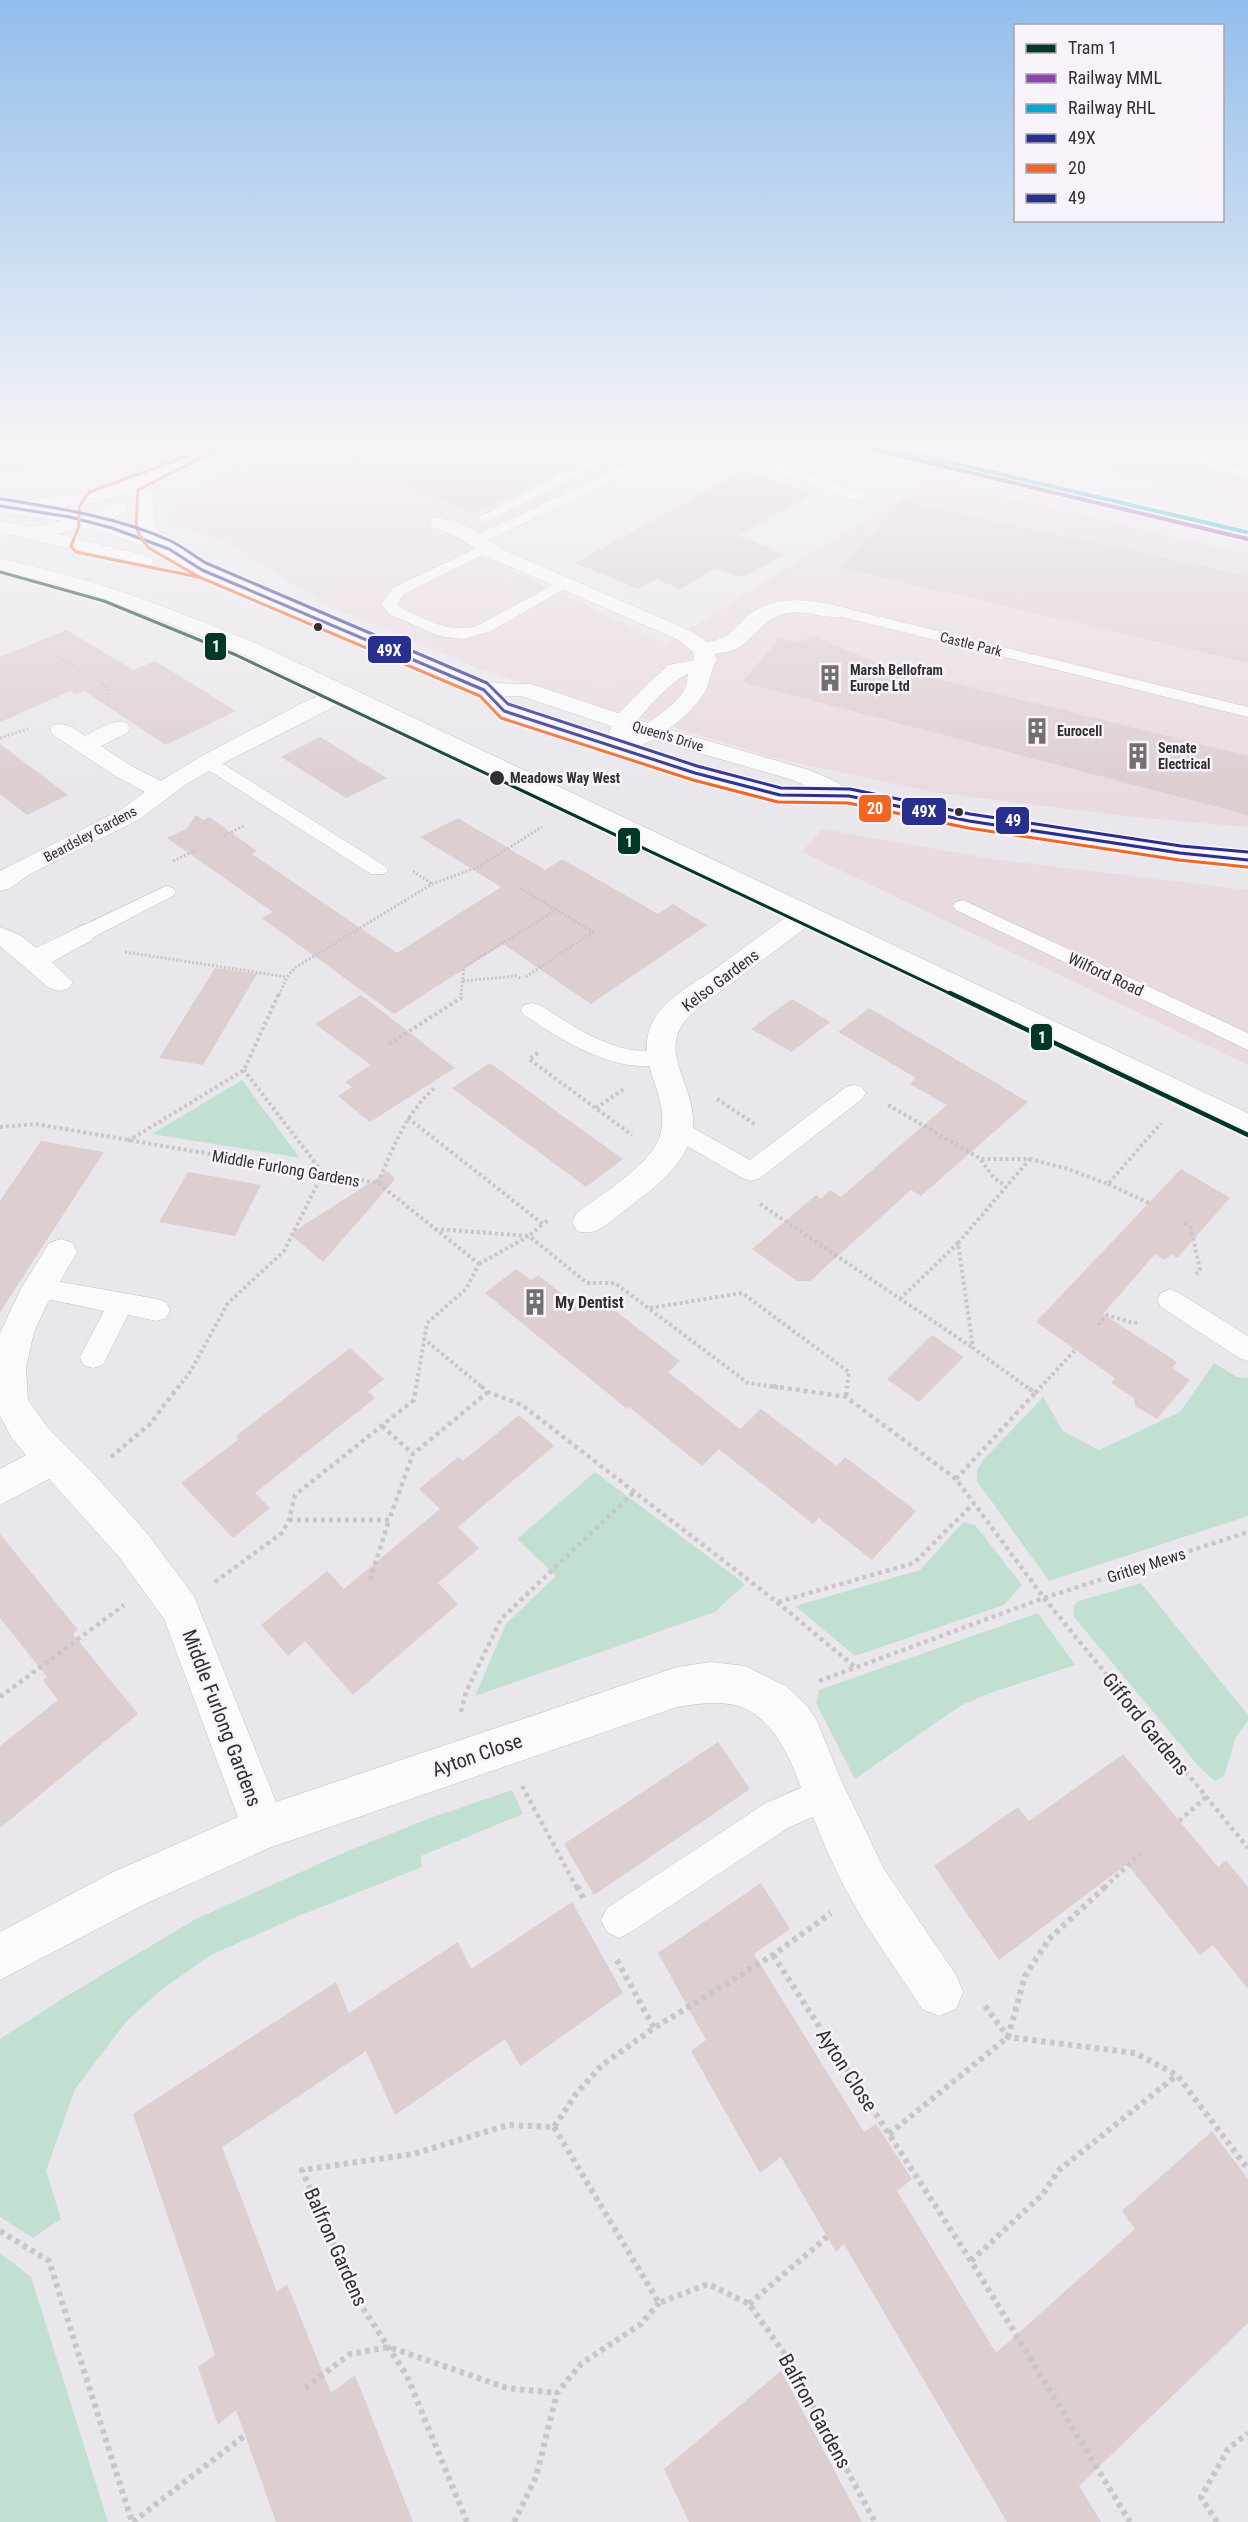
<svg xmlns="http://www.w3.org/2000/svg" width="1248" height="2522" font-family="'Roboto Condensed',sans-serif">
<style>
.commercial{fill:#e9dae0}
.industrial{fill:#e9dadf}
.green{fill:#c2e0d2}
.building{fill:#ddced0}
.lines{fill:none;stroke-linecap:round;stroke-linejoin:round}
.service-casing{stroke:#c1bfc2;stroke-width:1}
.minor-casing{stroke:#c1bfc2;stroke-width:1}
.tertiary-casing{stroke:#c1bfc2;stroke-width:1}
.primary-casing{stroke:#c1bfc2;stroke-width:1}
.path-far4{stroke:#c8c6c8;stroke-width:2;stroke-dasharray:1.5 1.5;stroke-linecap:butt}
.path-far3{stroke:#c8c6c8;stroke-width:3;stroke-dasharray:2 2;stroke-linecap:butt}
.path-far2{stroke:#c8c6c8;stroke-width:4;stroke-dasharray:3 3;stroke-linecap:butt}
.path-far1{stroke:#c8c6c8;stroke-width:4.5;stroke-dasharray:4 4;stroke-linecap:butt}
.path{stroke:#c8c6c8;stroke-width:6;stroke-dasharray:4.5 4.5;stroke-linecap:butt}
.service{fill:#fcfbfc;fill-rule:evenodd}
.minor{fill:#fcfbfc;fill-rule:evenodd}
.tertiary{fill:#fcfbfc;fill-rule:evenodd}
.primary{fill:#fcfbfc;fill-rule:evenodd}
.bus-1-casing{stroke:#f8f2fb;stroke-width:6}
.bus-2-casing{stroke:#f8f2fb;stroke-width:6}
.bus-3-casing{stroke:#f8f2fb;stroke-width:6}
.bus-1{stroke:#282f8f;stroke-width:3}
.bus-2{stroke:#f26522;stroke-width:3}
.bus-3{stroke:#282f8f;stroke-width:3}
.rail-1-casing{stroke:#f8f2fb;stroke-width:7}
.rail-2-casing{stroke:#f8f2fb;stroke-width:7}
.rail-1{stroke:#8e44ad;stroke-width:4}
.rail-2{stroke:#00a9ce;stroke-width:4}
.tram-1-far1-casing{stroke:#f8f2fb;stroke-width:6}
.tram-1-casing{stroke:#f8f2fb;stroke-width:9}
.tram-1-far1{stroke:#003828;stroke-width:3}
.tram-1{stroke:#003828;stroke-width:4.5}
.bus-dot{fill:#312f32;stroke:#f8f2fb;stroke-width:2}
.labels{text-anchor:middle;stroke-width:5;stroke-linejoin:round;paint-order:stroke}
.far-street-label{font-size:14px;fill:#312f32;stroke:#f8f2fb}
.far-poi-label{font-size:14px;font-weight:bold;fill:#312f32;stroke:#f8f2fb;text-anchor:start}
.far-stop-label{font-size:14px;font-weight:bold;fill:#312f32;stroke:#f8f2fb;text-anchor:start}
.street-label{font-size:16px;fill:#312f32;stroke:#f8f2fb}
.poi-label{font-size:16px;font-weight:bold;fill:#312f32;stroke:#f8f2fb;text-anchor:start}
.near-street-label{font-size:20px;fill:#312f32;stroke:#f8f2fb}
.line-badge{stroke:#f8f2fb;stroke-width:2}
.badge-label{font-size:16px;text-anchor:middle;font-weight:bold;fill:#fff}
</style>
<rect width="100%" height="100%" fill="#eae7ec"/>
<g class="commercial">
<path d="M0 441H106L27 472 0 473Z"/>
<path d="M283 441H701L468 550 666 643 590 693 569 699 481 670 329 606 224 541 167 521 168 511 176 507 177 502Z"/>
<path d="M982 441H1112L1088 466Z"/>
</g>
<g class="industrial">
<path d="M1112 441H1248V503L1088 466Z"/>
<path d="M931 480 1248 554V827L1134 817 939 793 774 758 647 719 569 699 591 693 666 643Z"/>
<path d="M822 829 992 859 1248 890V1065L802 852Z"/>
</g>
<g class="green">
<path d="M242 1080 300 1158 152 1134Z"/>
<path d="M1214 1363 1237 1377 1248 1378V1516L1049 1581 977 1481V1470L984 1459 1043 1397 1063 1431 1099 1450 1180 1412Z"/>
<path d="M595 1472 745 1584 715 1612 475 1696 506 1624 556 1576 517 1539Z"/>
<path d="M963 1522 975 1525 1022 1585 1004 1605 855 1656 795 1606 920 1570Z"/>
<path d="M1141 1583 1248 1715V1721L1236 1737 1224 1776 1215 1781 1200 1768 1074 1617 1073 1606 1079 1601Z"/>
<path d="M1038 1613 1075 1665 990 1693 960 1706 855 1779 816 1703 819 1690Z"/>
<path d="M512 1790 523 1814 421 1856 422 1867 299 1916 211 1955 162 1989 126 2022 75 2089 46 2171 61 2219 33 2238 0 2217V2039L62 1999 194 1920 343 1853 430 1818Z"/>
<path d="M0 2253 31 2277 108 2522H0Z"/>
</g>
<g class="building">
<path d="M392 441H620L474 513 346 461Z"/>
<path d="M743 471 812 494 738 536 784 554 746 576H737L716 568 680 589 656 579 639 589 575 563Z"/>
<path d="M902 501 1248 576V663L841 568Z"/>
<path d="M67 630 133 670 155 661 236 711 166 745 84 691 76 694 71 691 0 722V657Z"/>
<path d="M814 636 885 666 1248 756V815L742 682 780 638 797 643Z"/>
<path d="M320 737 387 778 346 798 281 757Z"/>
<path d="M0 744 68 795 27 815 0 794Z"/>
<path d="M196 815 203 820 209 817 257 851 252 854 397 953 501 887 420 837 458 818 545 870 562 859 658 914 673 904 707 925 591 1004 503 944 394 1014 262 918 273 912 167 838 187 828Z"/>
<path d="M215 968 257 974 203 1065 159 1058Z"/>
<path d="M361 995 455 1068 370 1122 338 1096 352 1087 345 1082 371 1065 315 1024Z"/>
<path d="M792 999 830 1022 792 1052 751 1029Z"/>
<path d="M869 1008 1028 1102 921 1196 911 1190 810 1281H797L752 1249 816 1195 821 1199 830 1190 841 1197 947 1105 910 1084 916 1078 838 1032Z"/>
<path d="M490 1063 563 1116 623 1159 586 1187 452 1088Z"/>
<path d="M41 1141 104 1152 0 1312V1201Z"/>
<path d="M1181 1169 1230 1198 1177 1258 1171 1254 1165 1260 1155 1254 1103 1314 1177 1362 1172 1368 1190 1380 1157 1419 1135 1406 1134 1398 1111 1383 1115 1378 1036 1322Z"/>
<path d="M388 1171 395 1179 323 1262 290 1234Z"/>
<path d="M188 1172 261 1185 235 1236 159 1222Z"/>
<path d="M516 1269 531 1280 538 1275 585 1312 600 1299 680 1361 668 1372 740 1429 761 1409 837 1466 845 1457 916 1511 872 1560 819 1518 813 1524 719 1449 702 1466 629 1407 627 1409 485 1293Z"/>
<path d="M932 1335 964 1357 919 1402 887 1379Z"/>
<path d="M350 1348 384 1379 368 1392 375 1398 255 1493 270 1508 233 1538 181 1483 239 1439 236 1436Z"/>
<path d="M519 1415 554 1446 458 1527 479 1548 438 1583 458 1604 353 1695 305 1641 288 1656 261 1625 327 1571 344 1589 440 1509 419 1489 458 1457 463 1461Z"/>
<path d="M0 1534 78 1630 73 1634 138 1714 0 1828V1746L58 1700 43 1680 47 1677 0 1618Z"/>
<path d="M718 1742 750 1789 594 1895 564 1844Z"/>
<path d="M1123 1754 1218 1867 1226 1860 1248 1887V1989L1213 1945 1200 1955 1127 1864 999 1960 934 1866 1018 1807 1029 1821Z"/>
<path d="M761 1883 790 1929 754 1954 864 2132 876 2124 912 2179 897 2191 996 2353 1135 2229 1122 2211 1212 2131 1248 2179V2323L1079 2486 1101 2522H1007L844 2244 836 2252 781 2157 760 2173 691 2051 706 2040 658 1953Z"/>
<path d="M572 1902 623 1993 520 2066 505 2039 395 2115 366 2051 222 2147 277 2292 287 2284 331 2393 355 2375 413 2522H276L236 2410 218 2425 198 2367 215 2355 133 2114 336 1982 349 2013 458 1942 471 1969Z"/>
<path d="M781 2371 862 2522H689L664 2469Z"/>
</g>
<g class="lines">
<defs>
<g id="service">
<path d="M627 441H644L489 521 484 522 477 518Z"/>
<path d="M678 441H714L863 493 865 496 858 500 853 499 695 443 480 544H470L468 541 470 538Z"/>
<path d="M1008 441H1032L1070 450 1078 441H1091L1078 458 1073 459 1009 444Z"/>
<path d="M1194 441H1207L1201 450C1213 464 1231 466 1248 470V478C1225 472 1202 471 1187 450Z"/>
<path d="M485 544 492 548 490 551 404 594 397 604 401 608C428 620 447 633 477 626L560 581H570L573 584 489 632 463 639 439 636 389 614 381 604 393 588Z"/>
<path d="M840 607 1248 707V717L834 615 832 612Z"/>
<path d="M208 757 214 758 385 866 388 870 385 874H371L202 766 199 762 202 758Z"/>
<path d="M166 886 173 888 176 892 173 896 90 939 83 941 76 939 73 934 76 929Z"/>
<path d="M963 900 1248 1033V1050L956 910 953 906 956 902Z"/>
<path d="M532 1003 540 1005C568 1023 598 1044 632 1050 644 1052 656 1048 669 1051L672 1057 669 1063C618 1077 565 1042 524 1015L521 1010 524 1005Z"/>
<path d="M854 1085 862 1087 866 1093 862 1099 760 1178 751 1181 742 1178 670 1136 666 1130 670 1124 678 1121 686 1124 750 1160 846 1087Z"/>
<path d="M38 1278 157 1299 166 1302 170 1310 166 1318 157 1321 128 1315 103 1365 93 1368 83 1365 80 1357 104 1311 29 1295 25 1288 29 1281Z"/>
<path d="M1170 1289 1179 1293 1248 1336V1361L1239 1358 1161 1307 1157 1300 1161 1293Z"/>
<path d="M825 1777 837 1782 842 1794 837 1806 788 1828 631 1932 619 1938 607 1932 601 1920 607 1908 764 1804Z"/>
</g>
<g id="minor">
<path d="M439 517 466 526 504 550 693 632 707 642C734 638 736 622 756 610 783 594 819 601 847 608L850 612 847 616C828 621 807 609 787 613 765 617 755 637 738 648 732 652 722 652 715 654L717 660C710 670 711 680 706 690 693 716 637 759 607 752L603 747 615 717 652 680 669 665 694 660 693 652 679 640 490 558 452 534 432 527 430 523 432 519ZM688 674C687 679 687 685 685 689 678 703 645 727 631 732 635 719 674 678 688 674Z"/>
<path d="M343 686 351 688 354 693 351 698 216 767 185 785 140 819 30 874 9 889 0 891V871L122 809 145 792 117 777 53 735 50 730 53 725C66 722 74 728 85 736 99 729 112 719 127 723L130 728 127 733 101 746 133 767 161 781 200 757 302 703Z"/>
<path d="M806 907 815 909 819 915 815 921 697 1009C647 1049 701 1084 692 1132 686 1167 650 1191 624 1211 608 1223 597 1237 577 1231L572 1222 577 1213C600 1195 655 1163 661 1132 665 1114 659 1095 653 1079 648 1060 643 1044 651 1025 663 998 696 983 719 966 745 947 771 928 797 909Z"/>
<path d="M83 925 92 928 96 934 92 940 52 962 73 982 69 988 59 991 49 988 0 946V927L20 935 36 948Z"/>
<path d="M61 1239 73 1243 77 1252 46 1306 34 1332 26 1368 28 1400 48 1428 92 1472 146 1532 194 1596 276 1802 677 1667 711 1662 745 1666 786 1686 807 1706 817 1721 841 1780 884 1869 956 1975 963 1992 956 2009 939 2016 922 2009C899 1973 873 1938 852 1901 835 1871 821 1837 808 1805 794 1772 786 1738 756 1715 733 1698 704 1703 677 1707L269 1848 143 1905 0 1980V1932L111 1873 238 1817 164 1619 119 1557 49 1479 0 1505V1469L26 1455 12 1438 0 1416V1333L21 1289 49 1243Z"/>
</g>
<g id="tertiary">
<path d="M234 441H259L257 445 100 502 31 511H0V499H31L91 493Z"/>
<path d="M144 489 150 490 153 494 155 526 165 544 162 548H148C138 533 127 507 138 490Z"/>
<path d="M119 502 126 504 128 508 126 512 96 526 30 539 23 537 20 533 23 529 30 527 84 517Z"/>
<path d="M0 559C90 577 173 609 258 644L1248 1113V1137L242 654C163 620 85 588 0 571Z"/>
</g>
<g id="primary">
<path d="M0 500C60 510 118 520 174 544 186 549 198 559 209 566L487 683 531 684 660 727 809 770 839 783 842 789 969 814 1180 845 1248 852V868L1180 861 969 828 849 803 780 802 687 778 496 716 476 695 195 574 162 553 105 532 69 522 0 512ZM502 696H521L644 737 793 780 811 788H780L703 768 512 706Z"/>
<path d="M0 520 151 557 154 561 151 565 144 567 0 532Z"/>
</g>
</defs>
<use href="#service" class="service-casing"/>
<use href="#minor" class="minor-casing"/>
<use href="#tertiary" class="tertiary-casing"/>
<use href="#primary" class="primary-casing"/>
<g class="path-far4">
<path d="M0 467 11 471"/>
<path d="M43 470 115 441"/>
<path d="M57 656 80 671"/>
<path d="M98 681 104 685"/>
</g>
<g class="path-far3">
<path d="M102 684 108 688 109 699"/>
<path d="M0 738 28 729"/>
<path d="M224 836 245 825"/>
<path d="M173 861 196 850"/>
<path d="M413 871 432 884"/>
<path d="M520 888 593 932 524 978"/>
<path d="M125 952 287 977"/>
<path d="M463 981 516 976 521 978"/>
<path d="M279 995 287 977 296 967 432 884 478 867 542 827"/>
<path d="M461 995 464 967 556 910"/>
</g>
<g class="path-far2">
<path d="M389 1044 461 998V993"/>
<path d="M538 1053 529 1059 632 1135"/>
<path d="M717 1099 756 1125"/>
<path d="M888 1105 981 1159H1030L1065 1168 1108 1184 1161 1123"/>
<path d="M596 1108 624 1089"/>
<path d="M408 1118 543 1224 549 1220"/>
<path d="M0 1127 36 1124 378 1183 479 1264"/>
<path d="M128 1141 244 1070 279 993"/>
<path d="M981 1160 994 1178 1006 1186"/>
<path d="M378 1183C393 1148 406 1112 436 1087"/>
<path d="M1108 1184 1149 1203"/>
<path d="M760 1204 973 1348"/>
<path d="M1185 1223 1191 1228 1200 1270 1196 1274"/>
<path d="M435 1229 529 1236 543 1224"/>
<path d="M479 1264 529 1236 587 1283H615L748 1383 782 1388"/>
<path d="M900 1299 958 1243"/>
<path d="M650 1308 742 1293 849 1372 847 1388"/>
<path d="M1098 1325 1107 1315 1133 1323 1140 1322"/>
<path d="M423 1338 483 1388"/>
<path d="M178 1388 190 1372 228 1303 284 1251 323 1173 244 1070"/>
<path d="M416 1388 427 1323 466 1289 479 1264"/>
<path d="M1028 1388 973 1348 958 1243 1030 1159"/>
<path d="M1040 1388 1076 1349"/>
</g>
<g class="path-far1">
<path d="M481 1386 488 1392 522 1405 777 1602 855 1667"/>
<path d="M772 1386 846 1397 956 1479 1044 1598 1248 1848"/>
<path d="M1035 1393 1041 1386"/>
<path d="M846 1396 847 1386"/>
<path d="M382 1426 413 1454"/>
<path d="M111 1457 150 1424 179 1386"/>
<path d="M956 1479 1035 1393 1026 1386"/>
<path d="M289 1520H389L413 1454 488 1392"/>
<path d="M370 1580 389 1520"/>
<path d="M215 1582 282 1533 289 1520 295 1495 414 1400 416 1386"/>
<path d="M778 1602 914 1563 974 1503"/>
<path d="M819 1681 1044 1598 1248 1532"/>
<path d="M0 1697 124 1605"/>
<path d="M461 1712 466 1692 501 1619 635 1491"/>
<path d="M522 1786 577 1888"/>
<path d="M1179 1821 1206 1797"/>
<path d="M1104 1888 1140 1854"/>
</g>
<g class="path">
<path d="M577 1886 583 1898"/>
<path d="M773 1955 971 2261 1130 2522"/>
<path d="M617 1960 654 2028"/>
<path d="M985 2006 1008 2037 1135 2053 1177 2075 1248 2169"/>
<path d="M554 2127 659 2303 708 2284 749 2304 784 2353 875 2522"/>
<path d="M889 2134 1008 2037 1025 1976 1049 1939 1106 1886"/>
<path d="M0 2231 49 2261 132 2522"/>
<path d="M971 2261 1043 2194 1058 2171 1177 2075"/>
<path d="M749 2304 827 2237"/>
<path d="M305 2388 350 2354 389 2347 507 2388 557 2393"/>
<path d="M133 2522 244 2436"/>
<path d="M467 2522 407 2376 357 2299 302 2170 413 2154 508 2125 554 2127 576 2094 602 2065 654 2028 773 1955 831 1913"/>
<path d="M514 2522 536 2477 557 2393 581 2364 641 2324 659 2303"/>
<path d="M1217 2522 1201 2497 1228 2449 1248 2433"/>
</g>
<use href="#service" class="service"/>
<use href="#minor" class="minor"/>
<use href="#tertiary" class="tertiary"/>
<use href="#primary" class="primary"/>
<defs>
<path id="bus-1" d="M0 506 70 517 112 528 169 549 202 570 484 690 504 711 695 773 780 795 849 796 969 821 1180 853 1248 860"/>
<g id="bus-2">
<path d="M234 441 138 490 136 523 139 535 149 548 199 577 480 696 501 718 693 780 778 802 848 803 968 828 1179 860 1247 867"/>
<path d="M185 457 89 492 79 507V526L71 546 76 552 198 577"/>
</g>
<path id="bus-3" d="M1 499C58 508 118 517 171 541 183 547 194 556 206 563L487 683 508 704 697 766 781 788 850 789 970 814 1181 846 1248 852"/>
</defs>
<use href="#bus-1" class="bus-1-casing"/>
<use href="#bus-2" class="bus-2-casing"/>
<use href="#bus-3" class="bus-3-casing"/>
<use href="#bus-1" class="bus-1"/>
<use href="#bus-2" class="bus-2"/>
<use href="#bus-3" class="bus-3"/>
<defs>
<path id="rail-1" d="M838 441 1248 539"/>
<path id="rail-2" d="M888 448 1246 532"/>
</defs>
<use href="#rail-1" class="rail-1-casing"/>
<use href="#rail-2" class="rail-2-casing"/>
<use href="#rail-1" class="rail-1"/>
<use href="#rail-2" class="rail-2"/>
<defs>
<path id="tram-1-far1" d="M0 572 104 601 236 655 953 995"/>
<path id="tram-1" d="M950 993 1248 1135"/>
</defs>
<use href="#tram-1-far1" class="tram-1-far1-casing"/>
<use href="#tram-1" class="tram-1-casing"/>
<use href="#tram-1-far1" class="tram-1-far1"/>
<use href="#tram-1" class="tram-1"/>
</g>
<linearGradient id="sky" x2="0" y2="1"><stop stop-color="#92beec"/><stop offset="0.56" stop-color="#f6f4f6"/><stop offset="1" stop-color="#f6f4f6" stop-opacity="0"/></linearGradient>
<rect width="1248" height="794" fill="url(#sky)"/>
<defs>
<symbol id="building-bare" viewBox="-9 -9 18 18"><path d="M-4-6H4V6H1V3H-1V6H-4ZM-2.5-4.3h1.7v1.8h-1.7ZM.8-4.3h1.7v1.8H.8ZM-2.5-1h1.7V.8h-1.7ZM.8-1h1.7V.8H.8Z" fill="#726f73" stroke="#f8f2fb" stroke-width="2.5" paint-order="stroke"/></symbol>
</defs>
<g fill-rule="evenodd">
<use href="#building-bare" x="811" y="659" width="38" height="38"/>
<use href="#building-bare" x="1018" y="712" width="38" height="38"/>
<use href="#building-bare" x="1119" y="737" width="38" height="38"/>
<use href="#building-bare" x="516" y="1283" width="38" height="38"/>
</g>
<g class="bus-dot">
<circle cx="318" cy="627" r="5"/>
<circle cx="497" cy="778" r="8"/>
<circle cx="959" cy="812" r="5"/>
</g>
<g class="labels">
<g class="far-street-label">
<text transform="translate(971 644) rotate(14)" y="5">Castle Park</text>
<text transform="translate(668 736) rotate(17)" y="5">Queen's Drive</text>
<text transform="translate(90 834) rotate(-28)" y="5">Beardsley Gardens</text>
</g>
<g class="far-poi-label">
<text x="850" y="675">Marsh Bellofram<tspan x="850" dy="16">Europe Ltd</tspan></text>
<text x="1057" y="736">Eurocell</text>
<text x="1158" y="753">Senate<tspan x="1158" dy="16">Electrical</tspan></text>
</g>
<g class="far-stop-label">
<text x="510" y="783">Meadows Way West</text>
</g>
<g class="street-label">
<text transform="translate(1106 974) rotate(25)" y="6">Wilford Road</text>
<text transform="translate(720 980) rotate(-37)" y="6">Kelso Gardens</text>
<text transform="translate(286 1168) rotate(10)" y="6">Middle Furlong Gardens</text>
<text transform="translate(1146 1565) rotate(-18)" y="6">Gritley Mews</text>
</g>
<g class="poi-label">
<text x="555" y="1308">My Dentist</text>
</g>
<g class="near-street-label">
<text transform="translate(222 1718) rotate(69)" y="7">Middle Furlong Gardens</text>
<text transform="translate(1146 1724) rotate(51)" y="7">Gifford Gardens</text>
<text transform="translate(477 1755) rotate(-19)" y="7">Ayton Close</text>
<text transform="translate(847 2070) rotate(57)" y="7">Ayton Close</text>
<text transform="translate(336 2247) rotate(66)" y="7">Balfron Gardens</text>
<text transform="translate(815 2411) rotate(61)" y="7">Balfron Gardens</text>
</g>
</g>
<g class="line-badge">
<rect x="204" y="632" width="23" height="29" rx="6" fill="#003828"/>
<rect x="367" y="635" width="45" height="29" rx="6" fill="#282f8f"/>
<rect x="858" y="794" width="34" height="29" rx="6" fill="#f26522"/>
<rect x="901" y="797" width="46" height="29" rx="6" fill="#282f8f"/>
<rect x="995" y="806" width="35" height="29" rx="6" fill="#282f8f"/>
<rect x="617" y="827" width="24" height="28" rx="6" fill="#003828"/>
<rect x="1030" y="1023" width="23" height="28" rx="6" fill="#003828"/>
</g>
<g class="badge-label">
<text x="216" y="652">1</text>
<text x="389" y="656">49X</text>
<text x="875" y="814">20</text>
<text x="924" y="817">49X</text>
<text x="1013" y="826">49</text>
<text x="629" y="847">1</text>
<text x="1042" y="1043">1</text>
</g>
<rect x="1014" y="24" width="210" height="198" fill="#f8f2fb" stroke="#a8a4ab" stroke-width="1.5"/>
<rect x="1026" y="44" width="30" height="9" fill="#003828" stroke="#a8a4ab" stroke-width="1.5"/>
<text x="1068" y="54" font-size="18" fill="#312f32">Tram 1</text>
<rect x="1026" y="74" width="30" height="9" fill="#8e44ad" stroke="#a8a4ab" stroke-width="1.5"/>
<text x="1068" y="84" font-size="18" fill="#312f32">Railway MML</text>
<rect x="1026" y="104" width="30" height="9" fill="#00a9ce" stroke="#a8a4ab" stroke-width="1.5"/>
<text x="1068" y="114" font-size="18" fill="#312f32">Railway RHL</text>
<rect x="1026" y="134" width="30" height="9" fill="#282f8f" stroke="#a8a4ab" stroke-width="1.5"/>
<text x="1068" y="144" font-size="18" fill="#312f32">49X</text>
<rect x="1026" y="164" width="30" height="9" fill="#f26522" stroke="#a8a4ab" stroke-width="1.5"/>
<text x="1068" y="174" font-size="18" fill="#312f32">20</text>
<rect x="1026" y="194" width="30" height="9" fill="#282f8f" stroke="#a8a4ab" stroke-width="1.5"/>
<text x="1068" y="204" font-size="18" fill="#312f32">49</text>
</svg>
